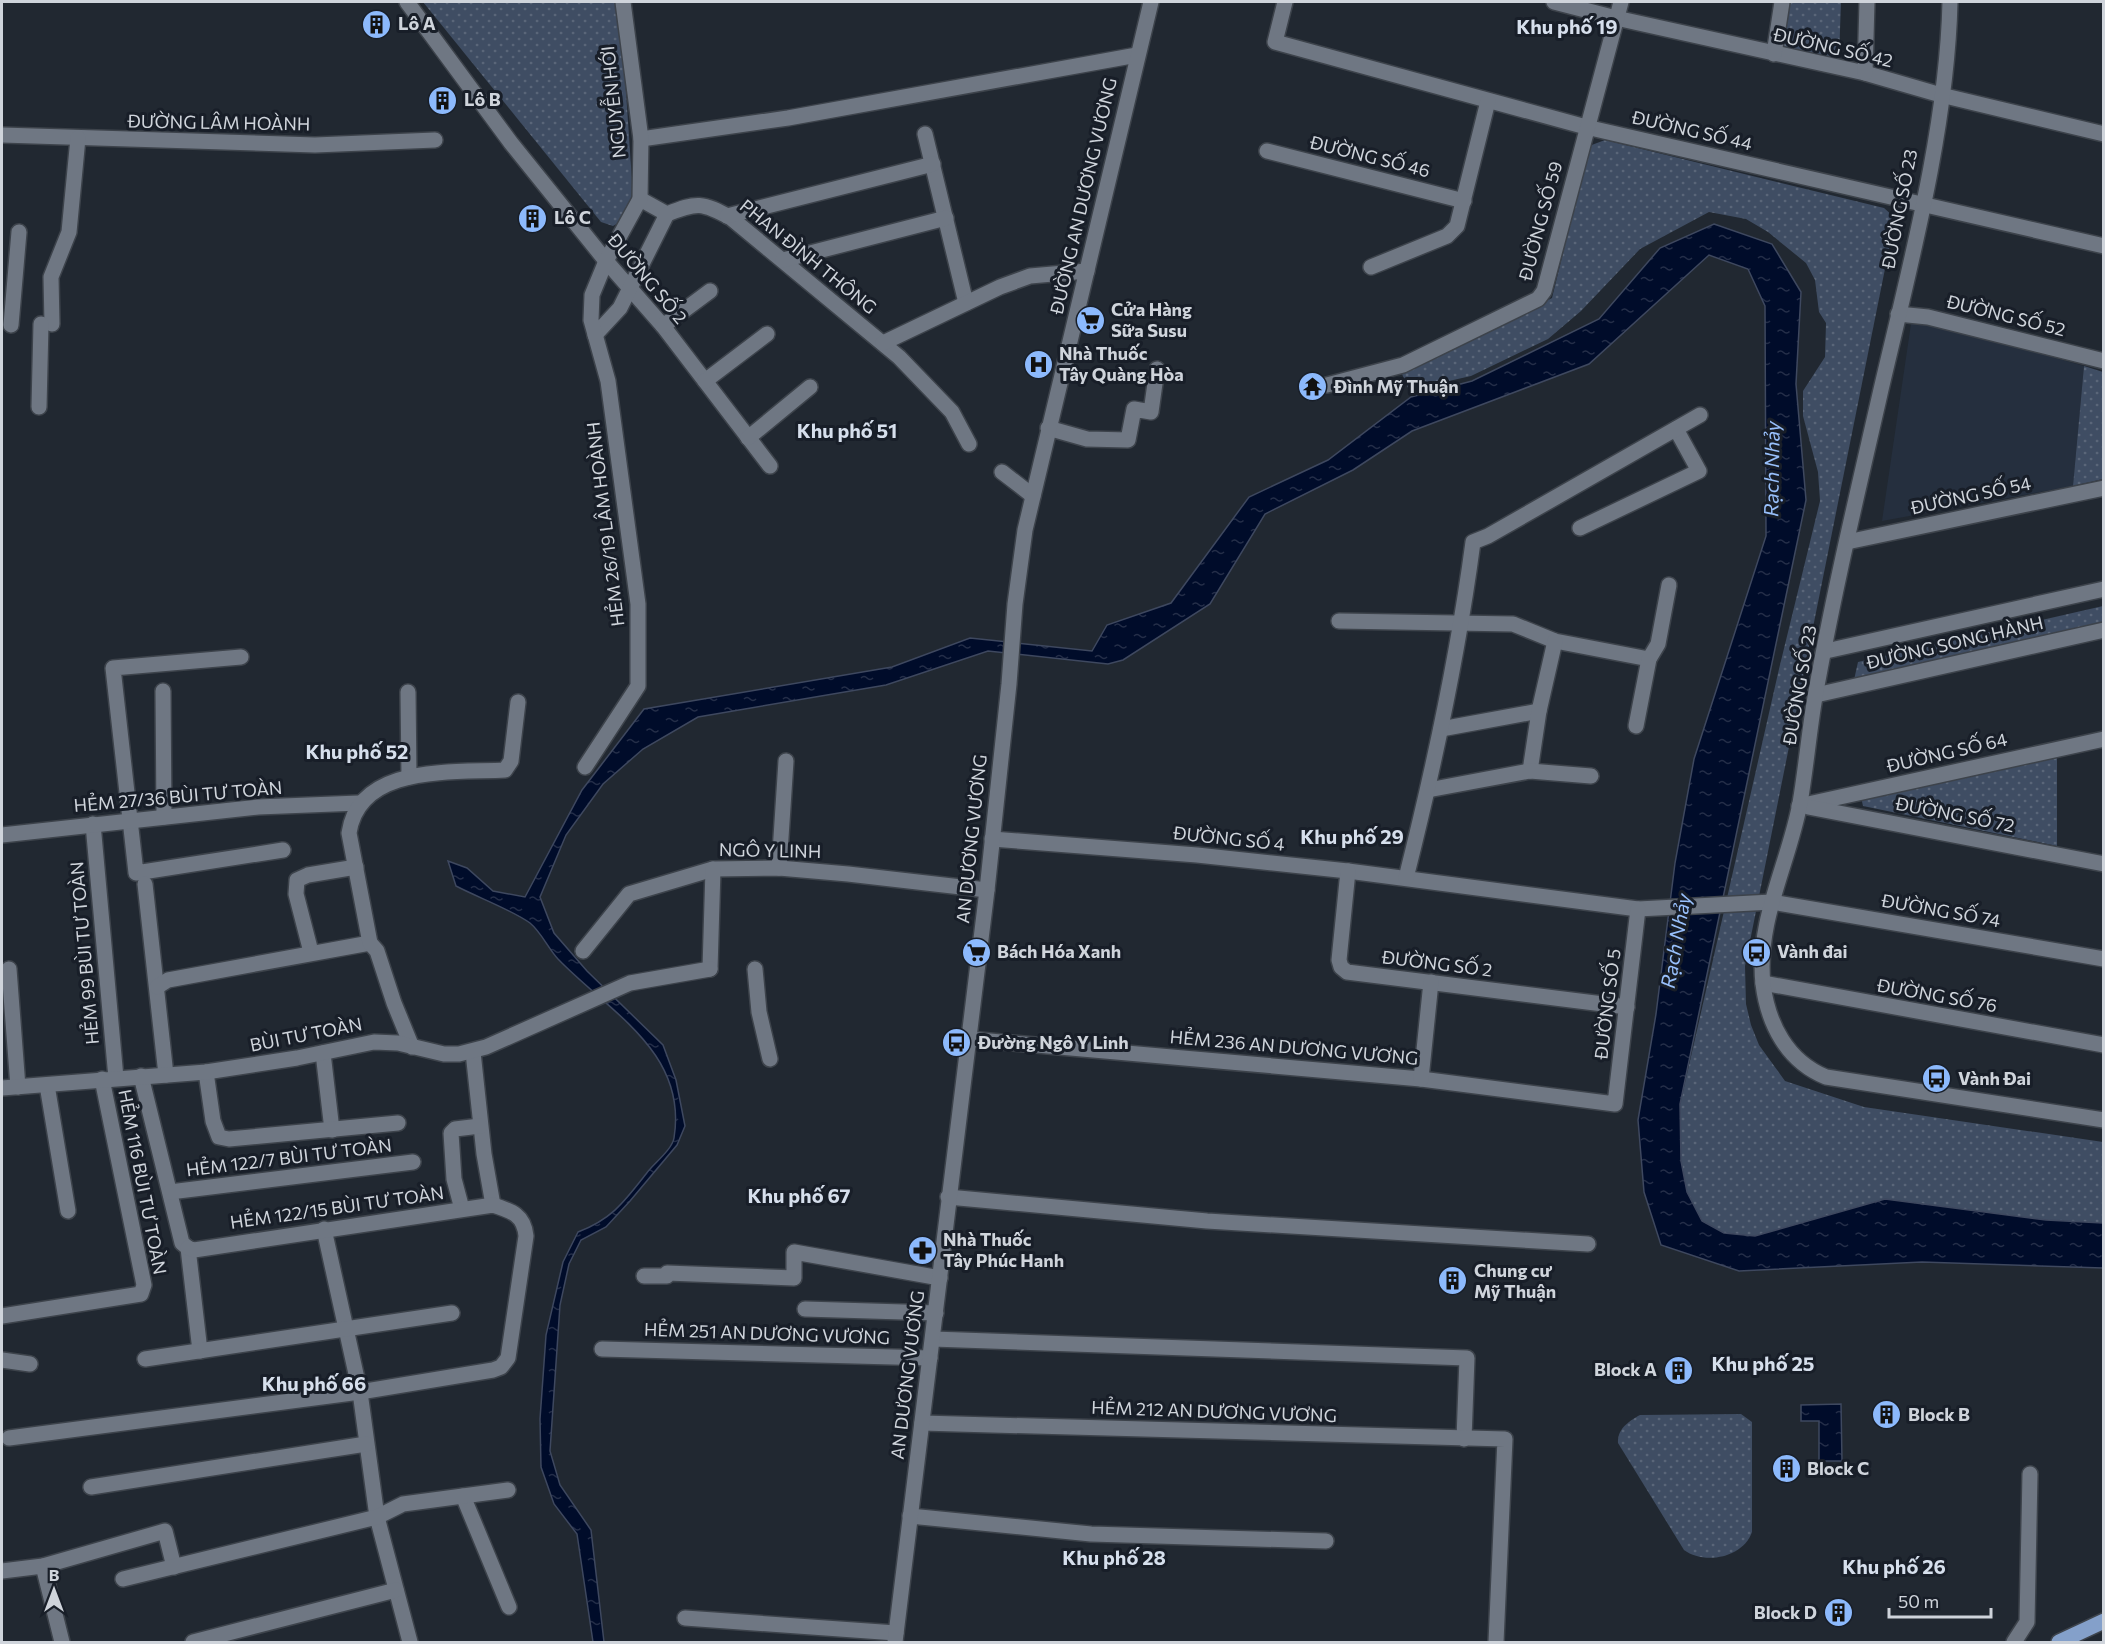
<svg xmlns="http://www.w3.org/2000/svg" width="2105" height="1644" font-family="Commissioner,sans-serif">
<style>
.built{fill:#252f3e}
.park{fill:url(#park-dots)}
.water{fill:url(#water-ripples);stroke:#3e485f;stroke-width:1.5}
.lines{fill:none;stroke-linecap:round;stroke-linejoin:round}
.minor-casing{stroke:#3d434b;stroke-width:18}
.tertiary-casing{stroke:#3d434b;stroke-width:18}
.secondary-casing{stroke:#3d434b;stroke-width:18}
.primary-casing{stroke:#3d434b;stroke-width:18}
.minor{stroke:#6f7783;stroke-width:15}
.tertiary{stroke:#6f7783;stroke-width:15}
.secondary{stroke:#6f7783;stroke-width:15}
.primary{stroke:#84a0ca;stroke-width:15}
.labels{text-anchor:middle;stroke-width:6;stroke-linejoin:round;paint-order:stroke}
.poi-label{font-size:18px;font-weight:bold;fill:#cfd4db;stroke:#181e28;text-anchor:start}
.street-label{font-size:18px;fill:#cfd4db;stroke:#181e28}
.neighbourhood-label{font-size:20px;font-weight:bold;fill:#d6dfec;stroke:#181e28}
.water-label{font-size:20px;font-style:italic;fill:#98c0fc;stroke:#181e28}
</style>
<defs>
<pattern id="park-dots" width="8" height="8" patternUnits="userSpaceOnUse" patternTransform="scale(1.5)"><rect width="8" height="8" fill="#3f4d63"/><path d="M2 2h.1M6 6h.1" fill="none" stroke="#5a6679" stroke-width="1.8" stroke-linecap="round"/></pattern>
<pattern id="water-ripples" width="26" height="14" patternUnits="userSpaceOnUse" patternTransform="scale(1.5)"><rect width="26" height="14" fill="#000c2a"/><path d="M2 4q2-2 4 0t4 0M15 11q2-2 4 0t4 0" fill="none" stroke="#242e48"/></pattern>
</defs>
<rect width="100%" height="100%" fill="#212831"/>
<path class="built" d="M1912 317 2084 366 2073 486 1882 521Z"/>
<g class="park">
<path d="M423 2H620L633 196 620 222 613 226 601 222Z"/>
<path d="M1774 2H1841L1839 58 1772 46Z"/>
<path d="M1605 140 1884 208 1893 216V229L1745 966 1746 1004 1751 1025 1759 1045 1785 1081 1864 1107 2103 1142V1223L2046 1220 1885 1199 1755 1236 1724 1233 1702 1221 1687 1192 1681 1161 1680 1105 1779 669 1820 501 1818 472 1803 416V391L1825 357 1826 323 1819 312 1815 280 1806 263 1768 232 1746 219 1709 212 1640 249 1581 311 1548 339 1471 376 1409 390 1402 374 1552 298 1589 146Z"/>
<path d="M2084 366 2103 372V479L2073 486Z"/>
<path d="M2103 606V623L1854 680 1858 662Z"/>
<path d="M2057 756V846L1863 806 1861 797Z"/>
<path d="M1741 1414 1752 1422V1532C1743 1558 1704 1565 1684 1550L1618 1443C1617 1429 1629 1421 1640 1415Z"/>
</g>
<g class="water">
<path d="M1714 224 1772 244 1801 292 1796 384 1806 500 1680 1104 1681 1161 1687 1192 1702 1221 1724 1233 1755 1236 1885 1199 2046 1220 2103 1223V1268L1922 1262 1739 1271 1661 1245 1644 1192 1638 1120 1656 1014 1675 863 1694 759 1766 536 1765 306 1748 269 1709 255 1589 364 1412 431 1353 470 1265 514 1210 604 1123 660 1108 664 988 651 886 685 698 717 643 749 603 784 566 835 540 897 554 933 587 971 663 1045 676 1080 685 1126 677 1145 630 1201 606 1227 581 1240 569 1264 560 1305 550 1451 560 1485 591 1530 604 1642H593L577 1534 554 1504 541 1467 540 1419 546 1335 563 1262 578 1232C612 1219 624 1202 646 1174 653 1164 672 1150 674 1138 688 1052 609 1012 558 959 548 948 541 932 530 923 512 910 477 897 456 886L448 861 467 868 493 891 525 897 582 790 644 709 892 667 970 638 1092 651 1107 625 1171 603 1249 497 1328 460 1411 397 1472 381 1599 319 1660 248Z"/>
<path d="M1841 1404 1842 1461H1819V1421H1801V1405Z"/>
</g>
<g class="lines">
<defs>
<g id="minor">
<path d="M407 2 511 143 606 261 663 326 770 466"/>
<path d="M1285 2 1275 42 1586 127 2104 246"/>
<path d="M1554 2 1616 18 1865 73 1941 95 2104 134"/>
<path d="M1774 54 1782 2"/>
<path d="M1865 73 1867 2"/>
<path d="M925 134 966 303"/>
<path d="M2 135 315 145 435 140"/>
<path d="M641 139 788 118 1137 55"/>
<path d="M1267 151 1464 201"/>
<path d="M640 199 667 214C697 202 702 202 731 218L899 357 952 412 969 444"/>
<path d="M727 216 933 164"/>
<path d="M783 260 946 218"/>
<path d="M1371 267 1447 236 1457 226 1488 101"/>
<path d="M1898 314 1928 317 2104 361"/>
<path d="M52 324 51 277 69 232 78 138"/>
<path d="M11 325 19 232"/>
<path d="M663 326 710 291"/>
<path d="M595 335 620 308 667 214"/>
<path d="M883 343 1000 287 1030 276 1087 271"/>
<path d="M705 381 767 334"/>
<path d="M1327 385 1403 365 1538 299 1544 291 1621 2"/>
<path d="M39 407 41 324"/>
<path d="M1048 428 1087 439 1128 440 1134 409 1151 412 1157 369"/>
<path d="M748 438 810 387"/>
<path d="M1002 472 1033 496"/>
<path d="M1580 528 1699 471 1676 429"/>
<path d="M1847 542 2104 488"/>
<path d="M1339 621 1513 624 1555 641 1649 659"/>
<path d="M1826 651 2104 589"/>
<path d="M241 657 113 668 136 873 283 850"/>
<path d="M163 691 164 817"/>
<path d="M408 692 409 777"/>
<path d="M1816 695 2104 630"/>
<path d="M1636 726 1649 659 1658 644 1669 585"/>
<path d="M1441 729 1539 711"/>
<path d="M585 767 638 686V604L608 381 591 320 592 295 606 261 640 199 641 139 623 2"/>
<path d="M1530 771 1539 711 1555 641"/>
<path d="M1428 790 1530 771 1591 776"/>
<path d="M1799 806 2104 739"/>
<path d="M1808 807 2104 864"/>
<path d="M93 824 116 1078"/>
<path d="M2 835 258 807 359 803"/>
<path d="M992 839 1197 855 1348 871 1638 909 1772 902 2104 959"/>
<path d="M779 868 786 761"/>
<path d="M1348 871 1339 960 1341 967 1347 972 1627 1007"/>
<path d="M1406 878C1434 767 1458 655 1473 542L1488 536 1700 415"/>
<path d="M145 884 166 1075"/>
<path d="M583 951 629 894 713 869 779 868 848 874 987 890"/>
<path d="M311 952 296 894 297 880 308 875 356 867"/>
<path d="M9 969 18 1087"/>
<path d="M710 969 713 869"/>
<path d="M755 969 759 1012 770 1059"/>
<path d="M1763 983 2104 1045"/>
<path d="M157 987 168 980 370 943"/>
<path d="M968 1039 1421 1079 1615 1104 1638 909"/>
<path d="M412 1047 394 1003 377 951 370 943 349 833C359 764 452 773 505 770L511 761 518 702"/>
<path d="M473 1052 484 1154 493 1205"/>
<path d="M323 1053 332 1130"/>
<path d="M206 1072 213 1121 219 1137 229 1139 398 1123"/>
<path d="M141 1076 182 1243 188 1248 200 1351"/>
<path d="M1421 1079 1431 982"/>
<path d="M47 1085 68 1211"/>
<path d="M170 1192 413 1162"/>
<path d="M948 1197 1207 1221 1588 1244"/>
<path d="M462 1209 454 1179 451 1133 455 1129 480 1126"/>
<path d="M324 1229 360 1392 377 1517 410 1642"/>
<path d="M644 1276H667V1273L794 1278V1252L940 1278"/>
<path d="M805 1309 936 1313"/>
<path d="M2 1316 141 1294 144 1285 102 1079"/>
<path d="M933 1339 1467 1358 1464 1439"/>
<path d="M602 1349 930 1358"/>
<path d="M145 1359 452 1313"/>
<path d="M2 1360 30 1364"/>
<path d="M922 1423 1505 1439 1496 1642"/>
<path d="M9 1438 360 1392 493 1370 501 1367 508 1358 526 1236C524 1215 512 1211 493 1205L194 1250 188 1248"/>
<path d="M91 1487 366 1444"/>
<path d="M463 1496 509 1607"/>
<path d="M910 1516 1091 1534 1326 1541"/>
<path d="M43 1566 62 1642"/>
<path d="M2 1571 43 1566 165 1531 174 1567"/>
<path d="M123 1579 377 1517 403 1504 508 1490"/>
<path d="M685 1618 896 1633"/>
<path d="M193 1642 396 1590"/>
<path d="M2014 1642 2027 1622 2030 1474"/>
</g>
<g id="tertiary">
<path d="M1950 2C1947 130 1909 269 1880 394 1857 495 1833 595 1815 697 1809 732 1806 768 1800 803 1789 863 1756 921 1763 984 1768 1024 1787 1061 1826 1077L2104 1120"/>
<path d="M2 1088 206 1072 297 1058 374 1042 398 1043 444 1054H459L486 1047 630 983 710 969"/>
</g>
<path id="secondary" d="M895 1642 987 890 1009 684 1015 604 1025 530 1151 2"/>
<path id="primary" d="M2059 1642 2104 1621"/>
</defs>
<use href="#minor" class="minor-casing"/>
<use href="#tertiary" class="tertiary-casing"/>
<use href="#secondary" class="secondary-casing"/>
<use href="#primary" class="primary-casing"/>
<use href="#minor" class="minor"/>
<use href="#tertiary" class="tertiary"/>
<use href="#secondary" class="secondary"/>
<use href="#primary" class="primary"/>
</g>
<defs>
<symbol id="building-disc" viewBox="-11 -11 22 22"><circle r="9.5" fill="#8cb9fc" stroke="#181e28"/><path d="M-4-6H4V6H1V3H-1V6H-4ZM-2.5-4.3h1.7v1.8h-1.7ZM.8-4.3h1.7v1.8H.8ZM-2.5-1h1.7V.8h-1.7ZM.8-1h1.7V.8H.8Z" fill="#111"/></symbol>
<symbol id="supermarket-disc" viewBox="-11 -11 22 22"><circle r="9.5" fill="#8cb9fc" stroke="#181e28"/><path d="M-6-5.5h2.5l.6 2H6L4.5 2H-2.5L-4.4-4H-6ZM-1.5 3.2a1.3 1.3 0 1 0 .1 0ZM3 3.2a1.3 1.3 0 1 0 .1 0Z" fill="#111"/></symbol>
<symbol id="hospital-disc" viewBox="-11 -11 22 22"><circle r="9.5" fill="#8cb9fc" stroke="#181e28"/><path d="M-5-5h3v3.5h4V-5h3V5h-3V1.5h-4V5h-3Z" fill="#111"/></symbol>
<symbol id="temple-disc" viewBox="-11 -11 22 22"><circle r="9.5" fill="#8cb9fc" stroke="#181e28"/><path d="M0-6L5-2H3V0L6.5 2.5H4V6H1.5V3h-3V6H-4V2.5H-6.5L-3 0V-2H-5Z" fill="#111"/></symbol>
<symbol id="bus-disc" viewBox="-11 -11 22 22"><circle r="9.5" fill="#8cb9fc" stroke="#181e28"/><path d="M-5-6H5V4H4V6H2V4H-2V6H-4V4H-5ZM-3.5-4V0h7V-4ZM-3.5 1.2v1.5H-2V1.2ZM2 1.2v1.5H3.5V1.2Z" fill="#111"/></symbol>
<symbol id="pharmacy-disc" viewBox="-11 -11 22 22"><circle r="9.5" fill="#8cb9fc" stroke="#181e28"/><path d="M-2-6h4v4h4v4h-4v4h-4v-4h-4v-4h4Z" fill="#111"/></symbol>
</defs>
<g fill-rule="evenodd">
<use href="#building-disc" x="360" y="8" width="33" height="33"/>
<use href="#building-disc" x="426" y="84" width="33" height="33"/>
<use href="#building-disc" x="516" y="202" width="33" height="33"/>
<use href="#supermarket-disc" x="1074" y="304" width="33" height="33"/>
<use href="#hospital-disc" x="1022" y="348" width="33" height="33"/>
<use href="#temple-disc" x="1296" y="370" width="33" height="33"/>
<use href="#supermarket-disc" x="960" y="936" width="33" height="33"/>
<use href="#bus-disc" x="1740" y="936" width="33" height="33"/>
<use href="#bus-disc" x="940" y="1026" width="33" height="33"/>
<use href="#bus-disc" x="1920" y="1062" width="33" height="33"/>
<use href="#pharmacy-disc" x="906" y="1234" width="33" height="33"/>
<use href="#building-disc" x="1436" y="1264" width="33" height="33"/>
<use href="#building-disc" x="1662" y="1354" width="33" height="33"/>
<use href="#building-disc" x="1870" y="1398" width="33" height="33"/>
<use href="#building-disc" x="1770" y="1452" width="33" height="33"/>
<use href="#building-disc" x="1822" y="1596" width="33" height="33"/>
</g>
<g class="labels">
<g class="poi-label">
<text x="398" y="30">Lô A</text>
<text x="464" y="106">Lô B</text>
<text x="554" y="224">Lô C</text>
<text x="1111" y="316">Cửa Hàng<tspan x="1111" dy="21">Sữa Susu</tspan></text>
<text x="1059" y="360">Nhà Thuốc<tspan x="1059" dy="21">Tây Quàng Hòa</tspan></text>
<text x="1334" y="393">Đình Mỹ Thuận</text>
<text x="997" y="958">Bách Hóa Xanh</text>
<text x="1777" y="958">Vành đai</text>
<text x="978" y="1049">Đường Ngô Y Linh</text>
<text x="1958" y="1085">Vành Đai</text>
<text x="943" y="1246">Nhà Thuốc<tspan x="943" dy="21">Tây Phúc Hanh</tspan></text>
<text x="1474" y="1277">Chung cư<tspan x="1474" dy="21">Mỹ Thuận</tspan></text>
<text x="1657" y="1376" text-anchor="end">Block A</text>
<text x="1908" y="1421">Block B</text>
<text x="1807" y="1475">Block C</text>
<text x="1817" y="1619" text-anchor="end">Block D</text>
</g>
<g class="street-label">
<text transform="translate(1833 48) rotate(13)" y="6">ĐƯỜNG SỐ 42</text>
<text transform="translate(614 102) rotate(-96)" y="6">NGUYỄN HỚI</text>
<text transform="translate(219 123) rotate(1)" y="6">ĐƯỜNG LÂM HOÀNH</text>
<text transform="translate(1692 131) rotate(13)" y="6">ĐƯỜNG SỐ 44</text>
<text transform="translate(1370 157) rotate(14)" y="6">ĐƯỜNG SỐ 46</text>
<text transform="translate(1084 196) rotate(-77)" y="6">ĐƯỜNG AN DƯƠNG VƯƠNG</text>
<text transform="translate(1900 209) rotate(-79)" y="6">ĐƯỜNG SỐ 23</text>
<text transform="translate(1541 221) rotate(-75)" y="6">ĐƯỜNG SỐ 59</text>
<text transform="translate(808 257) rotate(39)" y="6">PHAN ĐÌNH THÔNG</text>
<text transform="translate(647 279) rotate(50)" y="6">ĐƯỜNG SỐ 2</text>
<text transform="translate(2006 316) rotate(14)" y="6">ĐƯỜNG SỐ 52</text>
<text transform="translate(1971 496) rotate(-12)" y="6">ĐƯỜNG SỐ 54</text>
<text transform="translate(606 524) rotate(-97)" y="6">HẺM 26/19 LÂM HOÀNH</text>
<text transform="translate(1955 643) rotate(-13)" y="6">ĐƯỜNG SONG HÀNH</text>
<text transform="translate(1800 685) rotate(-80)" y="6">ĐƯỜNG SỐ 23</text>
<text transform="translate(1947 753) rotate(-13)" y="6">ĐƯỜNG SỐ 64</text>
<text transform="translate(178 797) rotate(-5)" y="6">HẺM 27/36 BÙI TƯ TOÀN</text>
<text transform="translate(1955 815) rotate(11)" y="6">ĐƯỜNG SỐ 72</text>
<text transform="translate(972 839) rotate(-84)" y="6">AN DƯƠNG VƯƠNG</text>
<text transform="translate(1229 839) rotate(6)" y="6">ĐƯỜNG SỐ 4</text>
<text transform="translate(770 851) rotate(1)" y="6">NGÔ Y LINH</text>
<text transform="translate(1941 911) rotate(10)" y="6">ĐƯỜNG SỐ 74</text>
<text transform="translate(85 953) rotate(-95)" y="6">HẺM 99 BÙI TƯ TOÀN</text>
<text transform="translate(1437 964) rotate(7)" y="6">ĐƯỜNG SỐ 2</text>
<text transform="translate(1937 996) rotate(10)" y="6">ĐƯỜNG SỐ 76</text>
<text transform="translate(1608 1004) rotate(-83)" y="6">ĐƯỜNG SỐ 5</text>
<text transform="translate(306 1035) rotate(-11)" y="6">BÙI TƯ TOÀN</text>
<text transform="translate(1294 1048) rotate(5)" y="6">HẺM 236 AN DƯƠNG VƯƠNG</text>
<text transform="translate(289 1158) rotate(-7)" y="6">HẺM 122/7 BÙI TƯ TOÀN</text>
<text transform="translate(142 1182) rotate(79)" y="6">HẺM 116 BÙI TƯ TOÀN</text>
<text transform="translate(337 1208) rotate(-8)" y="6">HẺM 122/15 BÙI TƯ TOÀN</text>
<text transform="translate(767 1334) rotate(2)" y="6">HẺM 251 AN DƯƠNG VƯƠNG</text>
<text transform="translate(908 1375) rotate(-83)" y="6">AN DƯƠNG VƯƠNG</text>
<text transform="translate(1214 1412) rotate(2)" y="6">HẺM 212 AN DƯƠNG VƯƠNG</text>
</g>
<g class="neighbourhood-label">
<text x="1567" y="34">Khu phố 19</text>
<text x="847" y="438">Khu phố 51</text>
<text x="357" y="759">Khu phố 52</text>
<text x="1352" y="844">Khu phố 29</text>
<text x="799" y="1203">Khu phố 67</text>
<text x="1763" y="1371">Khu phố 25</text>
<text x="314" y="1391">Khu phố 66</text>
<text x="1114" y="1565">Khu phố 28</text>
<text x="1894" y="1574">Khu phố 26</text>
</g>
<g class="water-label">
<text transform="translate(1772 469) rotate(-89)" y="7">Rạch Nhảy</text>
<text transform="translate(1676 941) rotate(-80)" y="7">Rạch Nhảy</text>
</g>
</g>
<rect width="2105" height="1644" fill="none" stroke="#cfd4db" stroke-width="6"/>
<g transform="translate(54 1590)" stroke="#181e28" stroke-width="4.5" paint-order="stroke">
<path d="M0-4.5L10 22L0 15L-10 22Z" fill="#cfd4db"/>
<text y="-9" font-size="16" font-weight="bold" text-anchor="middle" fill="#cfd4db">B</text>
</g>
<path d="M1889 1608v9h102v-9" fill="none" stroke="#cfd4db" stroke-width="3"/>
<text x="1898" y="1608" font-size="18" fill="#cfd4db" stroke="#181e28" stroke-width="4.5" paint-order="stroke">50 m</text>
</svg>
